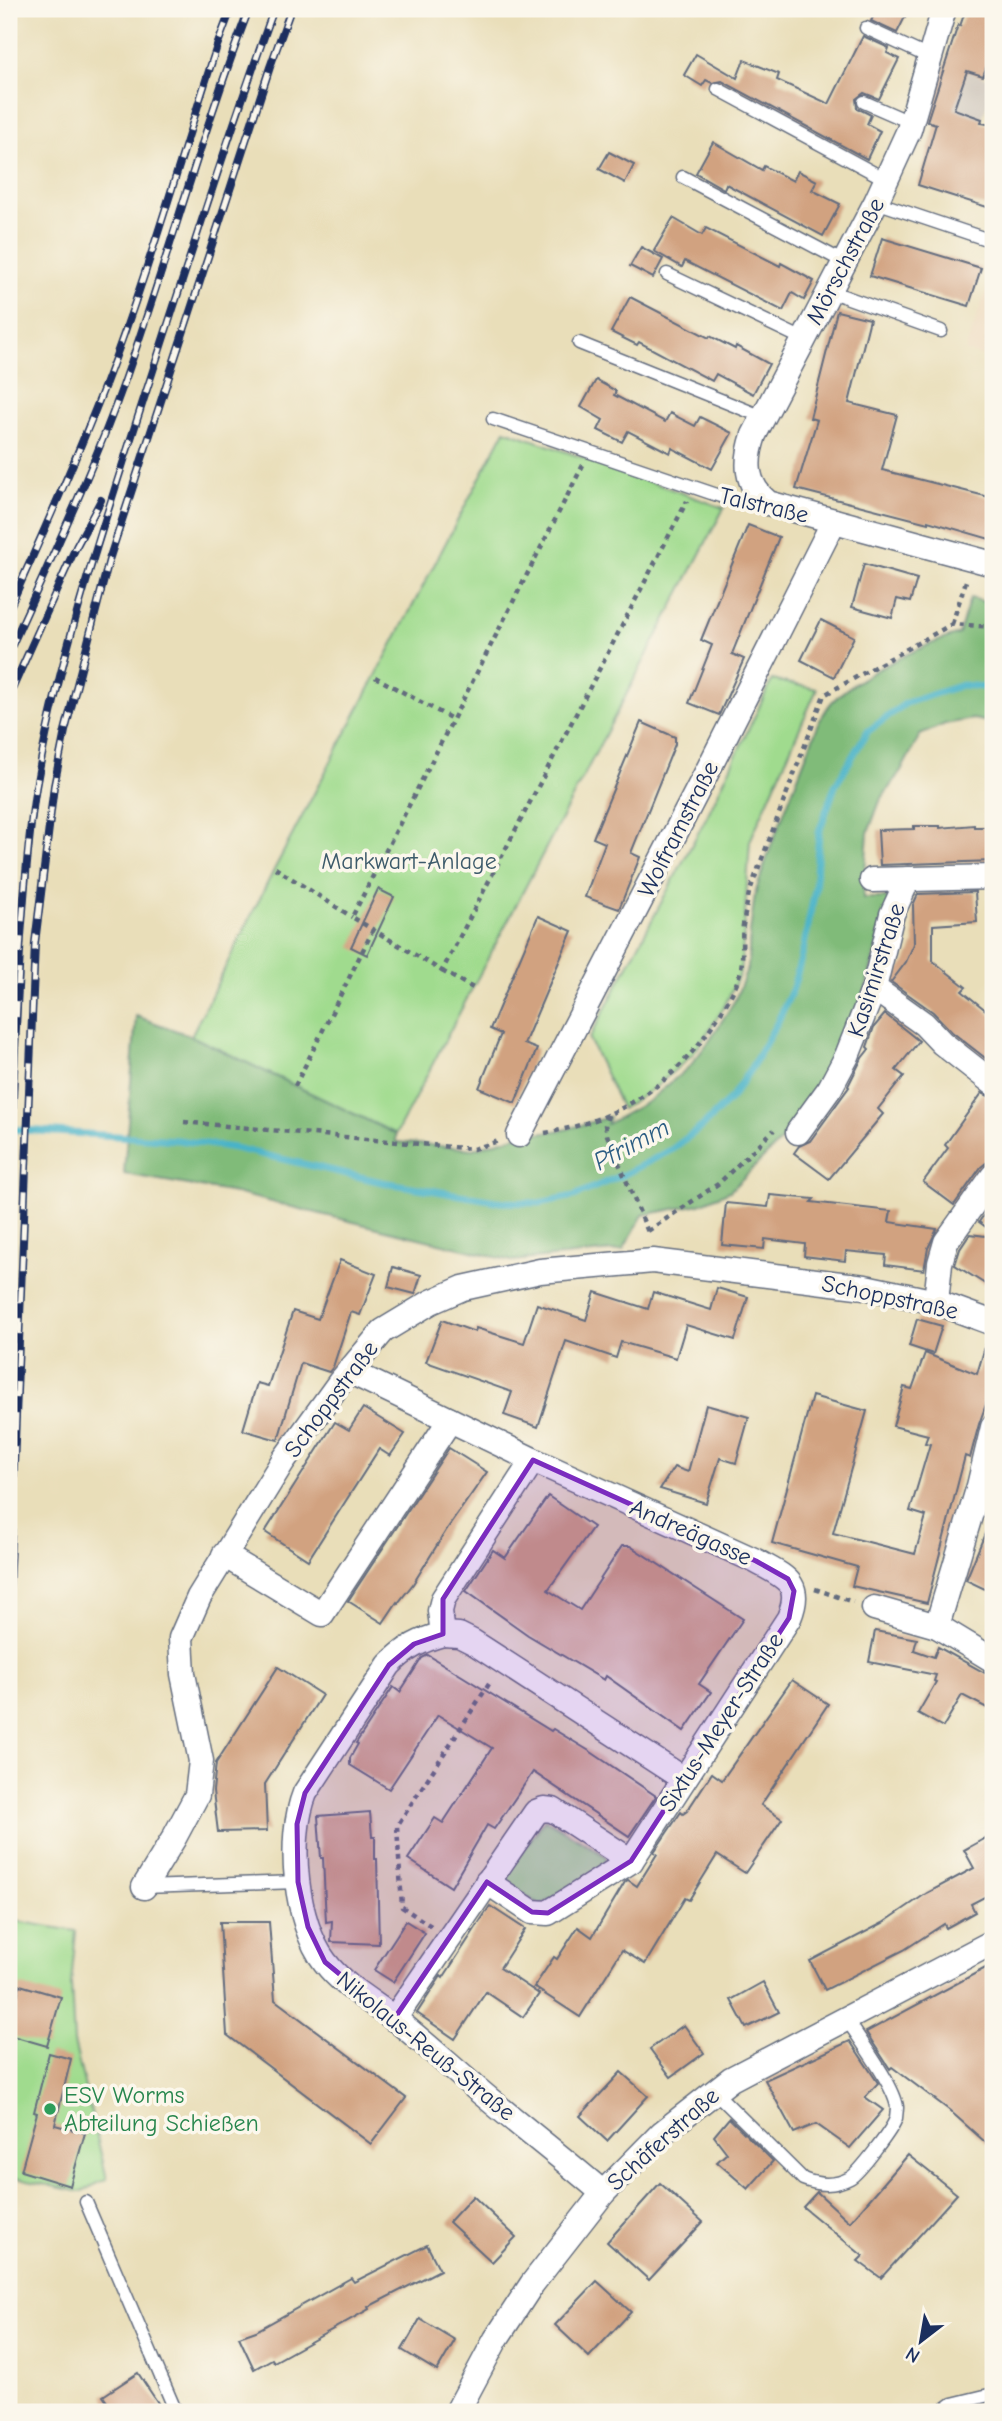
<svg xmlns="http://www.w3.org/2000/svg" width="1002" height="2421" font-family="'Comic Neue',sans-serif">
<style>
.built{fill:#ecd7ba}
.industrial{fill:#cbc2b8}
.green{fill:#a0db8e;stroke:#5e8576;stroke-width:2}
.forest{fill:#80bb79;stroke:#4e756c;stroke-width:2}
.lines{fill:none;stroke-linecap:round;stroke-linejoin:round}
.stream{stroke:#4ab3c8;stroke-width:7}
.building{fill:#d1a280}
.service-casing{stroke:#636c7e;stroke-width:15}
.minor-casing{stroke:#636c7e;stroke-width:27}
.path{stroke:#636c7e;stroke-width:4.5;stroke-dasharray:5 5;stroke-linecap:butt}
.service{stroke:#fff;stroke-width:12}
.minor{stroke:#fff;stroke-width:24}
.rail-casing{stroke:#1b2f5e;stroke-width:8}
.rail{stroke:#fbf7ec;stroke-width:5;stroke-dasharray:16;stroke-linecap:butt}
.marked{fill:#7b2cbf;fill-opacity:0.2;stroke:#7b2cbf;stroke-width:5;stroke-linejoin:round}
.leisure-dot{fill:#2e9e5b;stroke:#fbf7ec;stroke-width:2.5}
.labels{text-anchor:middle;stroke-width:7;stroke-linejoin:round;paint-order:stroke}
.street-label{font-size:24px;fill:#1b2f5e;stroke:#fbf7ec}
.park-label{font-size:24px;fill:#3c5a6a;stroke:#fbf7ec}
.leisure-label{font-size:24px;fill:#27864d;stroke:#fbf7ec;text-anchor:start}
.water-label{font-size:26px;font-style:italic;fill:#2b5d83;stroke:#fbf7ec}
</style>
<rect width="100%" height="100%" fill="#fbf7ec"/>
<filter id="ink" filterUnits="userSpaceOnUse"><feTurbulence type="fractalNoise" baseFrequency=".0143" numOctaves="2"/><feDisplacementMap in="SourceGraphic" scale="14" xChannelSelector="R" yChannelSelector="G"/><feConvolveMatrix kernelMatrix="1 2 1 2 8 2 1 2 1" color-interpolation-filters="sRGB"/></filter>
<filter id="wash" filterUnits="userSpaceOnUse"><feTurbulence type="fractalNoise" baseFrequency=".00686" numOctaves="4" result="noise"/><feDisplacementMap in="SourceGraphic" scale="28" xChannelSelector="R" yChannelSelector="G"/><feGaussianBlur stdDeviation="1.57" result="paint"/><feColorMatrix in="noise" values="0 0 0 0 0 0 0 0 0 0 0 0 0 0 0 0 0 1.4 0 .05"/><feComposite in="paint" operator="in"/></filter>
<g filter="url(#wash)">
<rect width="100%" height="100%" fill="#e9deb9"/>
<path class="built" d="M993 270V360L965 351Z"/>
<path class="industrial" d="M945 63 993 80V88L982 119 954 109 961 87 940 79Z"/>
<g class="green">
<path d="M505 430 724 508 396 1134 191 1036 275 868Z"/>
<path d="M772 680 817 689 750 841 743 944 740 973 735 984 723 1009 694 1053 657 1086 622 1109 589 1039 707 816Z"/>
<path d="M545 1819 606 1856 605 1867 541 1906 505 1883 504 1877Z"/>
<path d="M15 1921 76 1931 71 1984 74 2042 107 2179 80 2192 9 2177V1962Z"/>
</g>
<path class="forest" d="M970 598 993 604V723L973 719 945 724 920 735 902 769 880 801 868 833 863 898H890L859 1014 796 1126 730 1191 700 1204 643 1215 623 1250 512 1261 235 1193 124 1174 136 1016 191 1036 396 1134V1142L473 1149 519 1135 564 1130 609 1117 607 1124 650 1100 690 1066 710 1040 735 1000 748 967 750 932 755 894 771 846 820 720C824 714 827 707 832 702 856 676 925 644 959 634Z"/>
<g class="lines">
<path class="stream" d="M9 1129 178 1140 234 1148 382 1182 502 1202 539 1203 574 1196 625 1174 671 1150 704 1125 731 1098 751 1068 777 1023 793 988 803 951 815 890 819 832 835 786 867 732 906 703 962 685 993 688"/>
</g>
<g id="blocks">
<g class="building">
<path d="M877 9H909L897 33 871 21Z"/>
<path d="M966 9H993V49L983 76 967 71 954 109 982 119 981 123 993 125V209L918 185 936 124 927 121 958 25 960 26Z"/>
<path d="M863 36 889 48 887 53 899 59 879 99 864 93 856 99 857 108 871 115 867 124 880 131 867 159 722 81 712 83 706 80 702 86 684 75 696 54 737 78 744 60 779 74 777 80 829 104Z"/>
<path d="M713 142 762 170 764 166 793 181 798 171 817 181 812 190 840 204 823 236 726 184 724 189 696 173Z"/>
<path d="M609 152 634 165 625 183 599 169Z"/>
<path d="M673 218 702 235 706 228 780 266 781 263 814 281 804 300 792 293 783 311 685 261 682 267 654 251Z"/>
<path d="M882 238 981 268 969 306 870 276Z"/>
<path d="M641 247 663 259 653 278 630 266Z"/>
<path d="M630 297 709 338 710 336 735 349 736 346 769 364 753 394 716 374 712 381 639 342 637 345 611 332Z"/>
<path d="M837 311 870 319 849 403 897 415 882 470 993 498V540L928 521V523L796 489 817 420 810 418Z"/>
<path d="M596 380 616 391 614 395 665 422 670 413 695 426 700 417 732 433 712 469 672 448 670 453 628 431 622 442 598 430 603 420 581 407Z"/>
<path d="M748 525 779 537 732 654 744 659 719 715 689 703 712 645 701 640Z"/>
<path d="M864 564 917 579 910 602 897 599 892 618 852 607Z"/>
<path d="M821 620 854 637 834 677 801 660Z"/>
<path d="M641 722 675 737V744L631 853 640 857 619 909 585 897 605 843 593 838Z"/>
<path d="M974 825V827H993V861L880 865 878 830 914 829V826H940V828Z"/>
<path d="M378 889 394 897 367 955 351 947Z"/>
<path d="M975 892 977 922 933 925V961L966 987 962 991 993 1016V1064L952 1032 933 1012 891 982 906 962 914 944 913 905 918 894Z"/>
<path d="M538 916 572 931 524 1044 537 1049 515 1103 479 1088 501 1034 490 1029Z"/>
<path d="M885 1014 919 1041 896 1070 904 1076 878 1109 883 1114 829 1179 794 1153 799 1146 810 1141 849 1087 848 1086 862 1058 869 1049 867 1047 874 1027Z"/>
<path d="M982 1093 993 1098V1161L986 1163 981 1167 954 1205 923 1182 948 1148 945 1145Z"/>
<path d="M770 1195 814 1199 811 1202 891 1211 889 1222 937 1229 928 1248 924 1270 885 1265 886 1255 846 1251 845 1261 804 1256 805 1244 765 1239 764 1249 722 1245 726 1203 768 1207Z"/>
<path d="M993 1201V1232L979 1222Z"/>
<path d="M970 1234 993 1237V1289L955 1265 960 1249Z"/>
<path d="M340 1260 376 1274 360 1315 351 1312 333 1367 329 1372 301 1363 278 1440 243 1430 257 1383 268 1386 293 1311 318 1319Z"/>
<path d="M393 1267 421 1275 415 1294 388 1287Z"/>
<path d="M717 1288 748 1297 735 1340 686 1325 676 1358 621 1342 616 1358 566 1341 538 1427 504 1415 512 1392 426 1362 442 1320 475 1332 476 1328 524 1343 537 1304 586 1320 595 1292 648 1309 653 1292 711 1310Z"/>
<path d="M917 1319 942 1326 933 1354 909 1346Z"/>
<path d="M988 1337 993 1338V1385L979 1424 970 1458 965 1456 927 1603 852 1586 857 1567 772 1543 812 1396 867 1411 833 1533 915 1554 926 1516 910 1511 930 1444 925 1443 928 1435 893 1426 904 1387 912 1389 925 1353 977 1374Z"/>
<path d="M706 1405 749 1417 736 1463 720 1458 706 1503 660 1489 674 1467 688 1472Z"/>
<path d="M363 1408 405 1434 390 1456 379 1449 308 1560 265 1532 335 1422 349 1430Z"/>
<path d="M449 1448 487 1472 447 1529 413 1584 398 1603 397 1602 383 1623 348 1601Z"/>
<path d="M548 1496 593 1527 548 1590 580 1610 622 1546H630L743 1619 699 1684 711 1692 684 1731 606 1676 604 1680 528 1635 466 1591 493 1550 505 1558Z"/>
<path d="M993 1514V1593L966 1580Z"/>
<path d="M875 1631 917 1639 914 1650 934 1657 938 1647 985 1673 993 1675V1711L962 1695 943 1727 918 1713 936 1682 934 1681 936 1675 869 1662Z"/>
<path d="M428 1655 551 1731 553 1729 591 1752 656 1796 629 1836 533 1772 494 1829 487 1825 451 1887 408 1859 435 1818 443 1823 492 1748 438 1715 389 1789 350 1765V1758L358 1744 356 1743 393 1687 400 1692 422 1658Z"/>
<path d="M278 1667 322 1695 265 1784 267 1831 218 1832 213 1791 216 1763Z"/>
<path d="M792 1680 828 1704 761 1805 782 1819 745 1873 717 1855 689 1900 685 1898 645 1964 622 1950 580 2017 534 1987 554 1957 557 1959 578 1927 592 1937 625 1882 628 1880 637 1886 657 1854 654 1852 681 1812 683 1814 687 1811 712 1773 722 1780Z"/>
<path d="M370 1812 372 1837H375V1859H377L379 1944 331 1942 332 1921 326 1922 323 1858H321L318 1816Z"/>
<path d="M993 1834V1904L988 1895 971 1904 975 1912 946 1928 944 1924 904 1950 825 1990 810 1961 883 1923 927 1893 974 1868 964 1850Z"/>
<path d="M490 1906 525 1929 500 1968 539 1994 523 2017 486 1992 455 2039 417 2013 441 1976 443 1978Z"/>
<path d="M406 1921 425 1933 393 1982 374 1970Z"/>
<path d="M220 1922H269L275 2000 406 2098 371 2144 227 2035Z"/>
<path d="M993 1964V2149L949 2110 892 2067 890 2069 866 2032Z"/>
<path d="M763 1982 779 2012 746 2028 731 2000Z"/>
<path d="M20 1985 61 1997 47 2046 9 2035V2026Z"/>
<path d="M684 2025 704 2053 671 2077 650 2049Z"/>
<path d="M850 2041 878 2083 865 2097 883 2110 850 2148 816 2124 794 2133 765 2080Z"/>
<path d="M49 2053 71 2059 55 2125 85 2133 70 2186 21 2171 37 2113 34 2112Z"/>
<path d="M621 2072 648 2096 607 2141 580 2116Z"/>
<path d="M729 2118 773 2161 748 2189 717 2162 727 2153 714 2136Z"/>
<path d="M908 2155 957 2194 881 2278 858 2261 863 2256 803 2207 817 2192 850 2222Z"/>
<path d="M660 2183 703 2222 649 2280 607 2242Z"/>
<path d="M473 2196 516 2237 492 2262 449 2222Z"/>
<path d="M427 2245 440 2270 368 2307 369 2309 274 2362 272 2359 254 2369 239 2337 256 2331 351 2278 354 2282Z"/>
<path d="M597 2281 631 2312 589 2357 555 2325Z"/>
<path d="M420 2319 455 2340 437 2371 402 2350Z"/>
<path d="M138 2373 164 2412H114L103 2396Z"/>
</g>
</g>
</g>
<g filter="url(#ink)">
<use href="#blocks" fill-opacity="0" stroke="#636c7e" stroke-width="2"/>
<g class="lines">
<defs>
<g id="service">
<path d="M866 28 931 58"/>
<path d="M718 89 887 180"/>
<path d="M864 102 912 123"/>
<path d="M683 177 844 262"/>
<path d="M876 202 983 238"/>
<path d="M667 274 803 339"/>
<path d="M829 291 941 331"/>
<path d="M579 343 763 417"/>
<path d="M493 419 714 494 739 502 764 503"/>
<path d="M144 1887 298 1882"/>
<path d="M715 2092 803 2179C818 2185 835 2186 850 2178 859 2173 893 2129 896 2118 896 2118 897 2108 897 2107 894 2085 859 2039 846 2018"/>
<path d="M86 2202 176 2412"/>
<path d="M941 2412 952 2404 993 2394"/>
</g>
<g id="minor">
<path d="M944 9 909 130 876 202 754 435C745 462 745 484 768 503L993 564"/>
<path d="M872 880 993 877"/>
<path d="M874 988 924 1024 942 1043 993 1083"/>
<path d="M798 1132 830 1088 847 1056 874 988 892 914 908 879"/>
<path d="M519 1135 709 768 834 521"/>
<path d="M936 1302 940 1263 946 1242 993 1176"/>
<path d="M349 1371 533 1460 756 1561C784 1577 804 1582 789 1618L631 1861 553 1810 544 1809 536 1812 394 2019"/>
<path d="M533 1460 443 1599 440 1611 443 1634C421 1640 405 1648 389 1665L305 1793C287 1838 295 1923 325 1962 343 1986 371 2001 395 2019 425 2043 454 2070 484 2095 523 2128 564 2159 603 2193"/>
<path d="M224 1555 322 1614 450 1420"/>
<path d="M874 1608 937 1626 993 1660"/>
<path d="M937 1626 979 1486 993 1427"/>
<path d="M443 1634 459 1635 473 1642 684 1779"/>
<path d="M487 1882 532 1912 548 1913 631 1861"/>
<path d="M144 1887 174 1838 197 1795 201 1761 183 1674 181 1638 199 1597 283 1461 340 1382 383 1331 431 1302 463 1288 540 1271 653 1261 865 1287 936 1302 993 1323"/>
<path d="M457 2412 496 2339 532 2284 603 2193 662 2133 731 2079 993 1942"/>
</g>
</defs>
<use href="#service" class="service-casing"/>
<use href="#minor" class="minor-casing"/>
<g class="path">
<path d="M583 465 352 917 442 971 687 501"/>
<path d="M952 624 967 578"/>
<path d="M375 677 454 720"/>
<path d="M275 868 352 917"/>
<path d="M442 971 473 988"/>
<path d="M295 1086 373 930"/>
<path d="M608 1115 605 1125 607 1135 648 1232"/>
<path d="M184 1122 473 1149 499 1141"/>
<path d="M545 1133C618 1121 676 1083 715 1021 725 1007 735 990 740 973 744 957 741 941 743 925 745 914 747 903 749 893L824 695 952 624 993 627"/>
<path d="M648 1231 718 1184 774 1130"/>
<path d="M815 1589 853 1602"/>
<path d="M431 1926 402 1907 397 1826 491 1681"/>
</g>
<use href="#service" class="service"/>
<use href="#minor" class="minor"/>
<defs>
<g id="rail">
<path d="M9 609C42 535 76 461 105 385 148 274 180 159 217 46L231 9"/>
<path d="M9 652C49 563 91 475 124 383 168 259 202 132 249 9"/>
<path d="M9 696 76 547 101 500"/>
<path d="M9 1209C12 1118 15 1027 21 936 25 886 28 836 36 787 60 652 104 523 146 392 188 264 228 135 274 9"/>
<path d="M9 1590 35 943 54 786 65 731 109 560 270 67 291 9"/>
</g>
</defs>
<use href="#rail" class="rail-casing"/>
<use href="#rail" class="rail"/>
</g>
</g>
<path class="marked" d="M533 1460 756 1561 788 1579 794 1591 789 1618 631 1861 548 1913 532 1912 487 1882 394 2019 325 1962 308 1927 298 1882 297 1824 305 1793 389 1665 414 1644 443 1634V1599Z"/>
<circle class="leisure-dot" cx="50" cy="2109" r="7"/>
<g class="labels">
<g class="street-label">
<text transform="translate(845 261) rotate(-62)" y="8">Mörschstraße</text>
<text transform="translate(764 505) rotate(13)" y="8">Talstraße</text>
<text transform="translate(678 829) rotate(-63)" y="8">Wolframstraße</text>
<text transform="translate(876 970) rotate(-72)" y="8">Kasimirstraße</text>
<text transform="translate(890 1297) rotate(12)" y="8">Schoppstraße</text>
<text transform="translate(331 1399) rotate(-53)" y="8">Schoppstraße</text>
<text transform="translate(691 1532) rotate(24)" y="8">Andreägasse</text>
<text transform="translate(721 1722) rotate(-57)" y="8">Sixtus-Meyer-Straße</text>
<text transform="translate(426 2046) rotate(39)" y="8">Nikolaus-Reuß-Straße</text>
<text transform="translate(663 2139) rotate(-42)" y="8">Schäferstraße</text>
</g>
<g class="park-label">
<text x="409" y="869">Markwart-Anlage</text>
</g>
<g class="leisure-label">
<text x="64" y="2103">ESV Worms<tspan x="64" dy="28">Abteilung Schießen</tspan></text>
</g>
<g class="water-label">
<text transform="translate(631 1144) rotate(-28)" y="9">Pfrimm</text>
</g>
</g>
<rect width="1002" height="2421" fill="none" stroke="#fbf7ec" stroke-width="35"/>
<g transform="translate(921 2341) rotate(211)" stroke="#fbf7ec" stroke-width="5" paint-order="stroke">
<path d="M0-5L12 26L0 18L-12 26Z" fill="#1b2f5e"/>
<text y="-10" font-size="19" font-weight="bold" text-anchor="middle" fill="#1b2f5e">N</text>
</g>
</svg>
